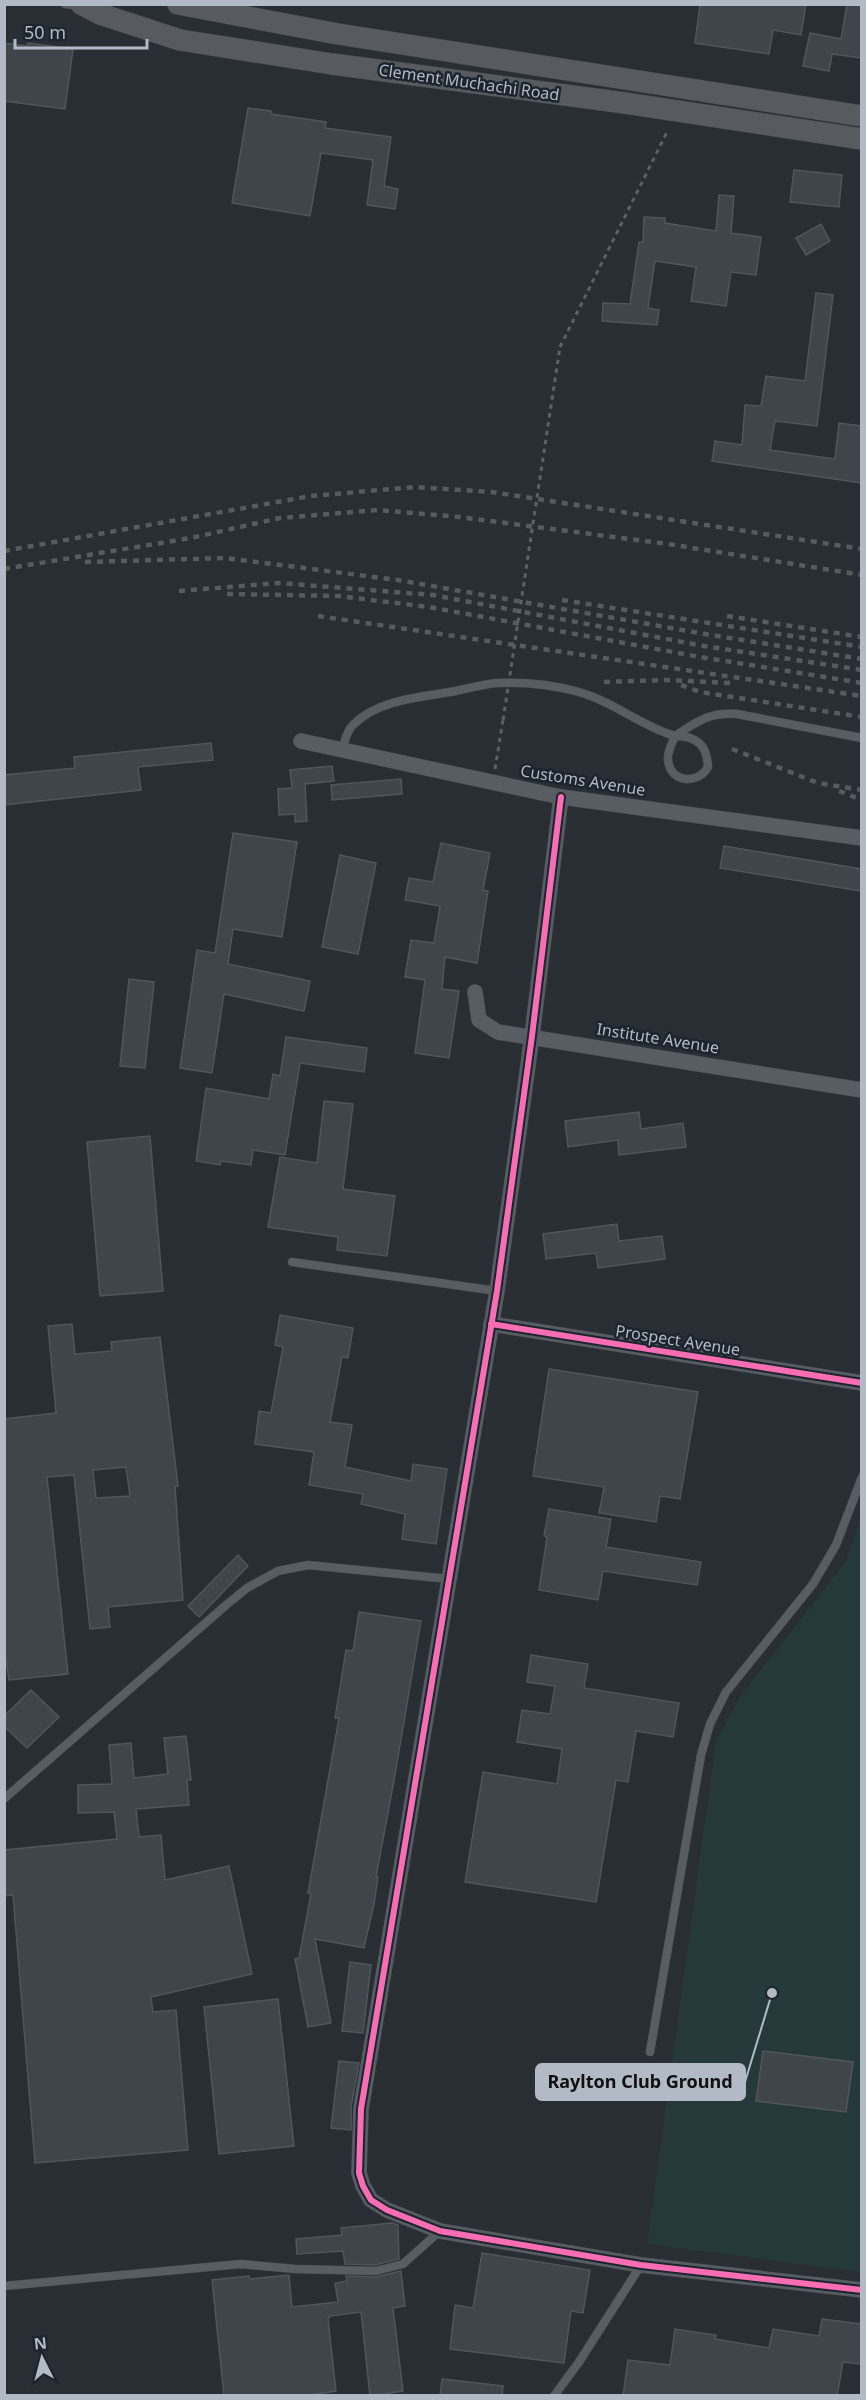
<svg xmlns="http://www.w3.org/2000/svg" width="866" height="2400" font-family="'Noto Sans',sans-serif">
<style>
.green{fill:#26393a}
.building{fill:#40454b;stroke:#50555b;stroke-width:1.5;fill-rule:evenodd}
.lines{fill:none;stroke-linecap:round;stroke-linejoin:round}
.lane-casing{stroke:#464a4f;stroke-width:9}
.street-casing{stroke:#464a4f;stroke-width:16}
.secondary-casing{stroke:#464a4f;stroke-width:22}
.path{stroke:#5b6166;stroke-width:3;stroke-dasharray:4.5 4.5;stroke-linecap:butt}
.lane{stroke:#585c63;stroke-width:8}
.street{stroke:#585c63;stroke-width:15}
.secondary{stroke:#575b60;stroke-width:21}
.rail{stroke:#575b60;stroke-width:4.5;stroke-dasharray:6 6;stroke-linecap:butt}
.path-bridge{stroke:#5b6166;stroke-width:3;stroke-dasharray:4.5 4.5;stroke-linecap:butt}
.cycleway-casing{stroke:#1c252e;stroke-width:10}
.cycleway{stroke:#f96db3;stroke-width:6}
.labels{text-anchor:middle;stroke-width:5;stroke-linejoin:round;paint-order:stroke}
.street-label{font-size:16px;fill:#b2bac5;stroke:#1c252e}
.leader{fill:none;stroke:#b2bac5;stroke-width:2}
.callout-dot{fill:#b2bac5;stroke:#1c252e;stroke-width:2}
.callout{fill:#b2bac5;stroke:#b2bac5;stroke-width:2}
.callout-label{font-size:18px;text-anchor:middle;font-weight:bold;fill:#111}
</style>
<rect width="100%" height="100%" fill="#282e34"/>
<path class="green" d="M861 1517V2272L647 2244 716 1741 742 1694 845 1563Z"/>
<g class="building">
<path d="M700 4H806L801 35 773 30 769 54 695 43Z"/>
<path d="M847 4H861V58L832 54 829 71 803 66 810 33 841 39Z"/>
<path d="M4 43 27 46 28 43 73 49 65 109 4 101Z"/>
<path d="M248 108 271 111V114L326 122 325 128 391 137 384 186 398 189 395 209 367 205 373 160 321 153 310 216 232 203Z"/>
<path d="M794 170 842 175 839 207 790 202Z"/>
<path d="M719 195 734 196 731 233 761 237 756 275 731 272 726 306 691 301 696 267 655 261 648 308 659 310 657 325 602 321 603 303 630 304 639 242H643L644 217 665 218V223L716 231Z"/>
<path d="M821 224 830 241 806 255 796 238Z"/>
<path d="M816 293 833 295 817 426 775 421 770 450 835 459 839 423 861 426V483L712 461 715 441 742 445 745 405 761 406 766 376 805 381Z"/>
<path d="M211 743 213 760 138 767 141 790 4 805V775L75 768 74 757Z"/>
<path d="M332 766 334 781 305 784 307 821 295 822V814L279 815 278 789 292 788 290 770Z"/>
<path d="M401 779 402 794 332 800 331 785Z"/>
<path d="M233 833 297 842 282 937 233 929 228 964 310 981 304 1011 224 994 212 1073 180 1068 197 950 215 953Z"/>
<path d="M441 843 490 853 483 890 488 891 477 963 445 957 442 989 459 991 449 1058 415 1053 425 980 405 977 411 940 434 943 440 906 405 900 409 878 433 882Z"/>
<path d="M724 846 861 869V891L720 868Z"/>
<path d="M340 855 376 863 358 954 322 947Z"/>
<path d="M129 979 154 982 145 1068 120 1066Z"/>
<path d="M286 1037 367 1048 364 1072 300 1063 285 1155 253 1150 251 1165 221 1161 220 1165 196 1161 206 1088 269 1099 273 1074 280 1076Z"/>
<path d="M324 1101 353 1104 343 1189 395 1196 387 1256 337 1250 338 1237 268 1227 280 1157 317 1163Z"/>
<path d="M639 1112 641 1129 683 1123 686 1147 619 1155 618 1140 568 1147 565 1121Z"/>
<path d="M150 1136 163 1291 100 1296 87 1142Z"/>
<path d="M617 1224 619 1241 662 1236 665 1259 598 1268 596 1253 546 1259 543 1234Z"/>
<path d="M280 1315 353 1328 348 1358 342 1357 330 1422 352 1425 345 1467 411 1481 413 1464 447 1469 436 1544 402 1539 405 1514 361 1504 363 1494 309 1485 314 1452 255 1444 259 1411 271 1413 283 1347 275 1345Z"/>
<path d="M72 1324 75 1354 112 1351 111 1342 160 1337 178 1486H175L183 1600 108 1607 110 1627 90 1629 74 1475 47 1477 68 1674 9 1680 4 1645V1419L56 1413 48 1326ZM126 1467 130 1496 96 1498 93 1470Z"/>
<path d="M549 1369 698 1392 680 1499 660 1496 656 1522 599 1513 604 1487 533 1476Z"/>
<path d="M549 1509 611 1519 606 1547 701 1562 697 1585 603 1571 598 1600 539 1590 547 1537 544 1536Z"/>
<path d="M238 1555 248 1566 199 1617 188 1606Z"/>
<path d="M359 1612 421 1621 395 1775 376 1877H378L374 1904 364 1948 315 1939 331 2023 308 2027 295 1959 299 1958 311 1894 308 1893 339 1718H335L346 1650 353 1651Z"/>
<path d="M531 1655 588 1664 584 1688 679 1703 673 1737 636 1731 628 1782 616 1780 596 1902 465 1882 483 1772 557 1784 562 1749 517 1742 522 1710 550 1714 555 1686 527 1682Z"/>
<path d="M31 1690 59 1717 27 1748 4 1726V1716Z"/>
<path d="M186 1736 191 1780H187L189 1805 136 1809 139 1837 161 1835 165 1880 229 1866 252 1974 151 1997 153 2012 176 2010 188 2150 35 2163 13 1895 4 1896V1850L117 1839 114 1812 78 1813V1785L112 1784 109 1745 131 1743 134 1778 168 1774 164 1738Z"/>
<path d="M350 1962 371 1965 363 2033 342 2031Z"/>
<path d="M278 1999 294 2146 219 2154 204 2007Z"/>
<path d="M763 2051 853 2062 846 2112 756 2101Z"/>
<path d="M339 2061 359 2063 351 2107V2130L331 2128Z"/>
<path d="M392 2223 398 2225 399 2259 375 2265 345 2264 343 2251 297 2254 296 2239 342 2235 341 2228Z"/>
<path d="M482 2253 590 2270 583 2313 571 2311 564 2363 450 2349 455 2305 473 2308Z"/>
<path d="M401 2271 405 2306 393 2308 403 2391 370 2396 361 2312 330 2316 328 2319 336 2391 304 2396H224L212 2280 249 2276 250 2279 289 2275 292 2307 338 2302 335 2283 347 2281 346 2276 376 2277Z"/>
<path d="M822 2319 861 2324V2364L843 2362 837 2396H623L628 2360 670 2365 675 2329 716 2335 715 2339 769 2348 773 2329 819 2336Z"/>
<path d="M442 2379 503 2386 502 2396H440Z"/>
</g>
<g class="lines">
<defs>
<g id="lane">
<path d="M65 4 81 6"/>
<path d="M675 736C697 736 707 745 708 767 698 785 670 783 668 760 667 752 672 744 675 736Z"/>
<path d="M342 750C345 741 346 732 353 725 378 699 423 697 456 691 470 688 484 684 497 683 524 682 554 685 579 692 614 702 641 726 675 736 698 721 709 712 737 714L862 738"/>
<path d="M292 1262 497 1291"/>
<path d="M5 1798 225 1606 247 1588 278 1571 308 1565 449 1579"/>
<path d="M650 2052 701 1755 710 1724 726 1692 813 1584 836 1545 862 1477"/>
<path d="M4 2286 241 2264 295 2269 376 2271 403 2264 440 2231"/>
<path d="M554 2396 579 2362 641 2265"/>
</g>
<g id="street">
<path d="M301 741 561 797 862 838"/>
<path d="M561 797 532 1036 497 1291 361 2109 359 2173 363 2186 371 2200 387 2210 440 2231 641 2265 862 2290"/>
<path d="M475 992 479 1020 498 1032 862 1090"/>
<path d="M491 1324 862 1383"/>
</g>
<g id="secondary">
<path d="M81 4 100 14 180 40 332 64 625 103 862 139"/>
<path d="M178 4 338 34 862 116"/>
</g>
</defs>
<use href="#lane" class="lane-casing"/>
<use href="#street" class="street-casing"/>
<use href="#secondary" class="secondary-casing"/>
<g class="path">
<path d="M560 347 668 130"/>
<path d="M495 769 503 720"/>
</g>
<use href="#lane" class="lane"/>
<use href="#street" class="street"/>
<use href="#secondary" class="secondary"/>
<g class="rail">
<path d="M4 551 311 496 415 487 492 492 862 549"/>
<path d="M85 562 225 558 398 580 705 634 862 659"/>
<path d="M4 569 191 538 280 518 377 510 459 517 668 544 862 575"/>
<path d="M179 591 279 583 433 595 704 646 862 670"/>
<path d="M227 594 338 596 429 607 700 657 862 683"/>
<path d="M562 600 862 647"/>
<path d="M318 616 862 696"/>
<path d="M727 616 862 637"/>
<path d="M604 682 667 680 731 683"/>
<path d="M681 685 700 692 862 717"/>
<path d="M732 749 818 783 862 790"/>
<path d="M839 791 862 800"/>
</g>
<path class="path-bridge" d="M503 720 560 347"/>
<defs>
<g id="cycleway">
<path d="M561 797 532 1036 497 1291 361 2109 359 2173 363 2186 371 2200 387 2210 440 2231 641 2265 862 2290"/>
<path d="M491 1324 862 1383"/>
</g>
</defs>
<use href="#cycleway" class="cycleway-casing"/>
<use href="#cycleway" class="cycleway"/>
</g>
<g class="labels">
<g class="street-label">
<text transform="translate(469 82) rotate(8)" y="6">Clement Muchachi Road</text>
<text transform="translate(583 780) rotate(9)" y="6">Customs Avenue</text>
<text transform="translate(658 1038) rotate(9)" y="6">Institute Avenue</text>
<text transform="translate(678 1340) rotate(9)" y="6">Prospect Avenue</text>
</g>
</g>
<path class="leader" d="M772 1993L745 2082"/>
<circle class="callout-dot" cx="772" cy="1993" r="6"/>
<rect class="callout" x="536" y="2064" width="209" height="36" rx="6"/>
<g class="callout-label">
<text x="640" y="2088">Raylton Club Ground</text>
</g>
<rect width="866" height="2400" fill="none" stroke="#b2bac5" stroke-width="12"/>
<g transform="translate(42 2358) rotate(354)" stroke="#1c252e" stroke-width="4.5" paint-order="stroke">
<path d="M0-4.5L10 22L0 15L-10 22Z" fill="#b2bac5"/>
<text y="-9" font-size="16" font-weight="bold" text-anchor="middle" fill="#b2bac5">N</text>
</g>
<path d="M15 39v9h132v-9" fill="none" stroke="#b2bac5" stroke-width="3"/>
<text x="24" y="39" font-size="18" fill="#b2bac5" stroke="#1c252e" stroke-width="4.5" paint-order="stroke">50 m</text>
</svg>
